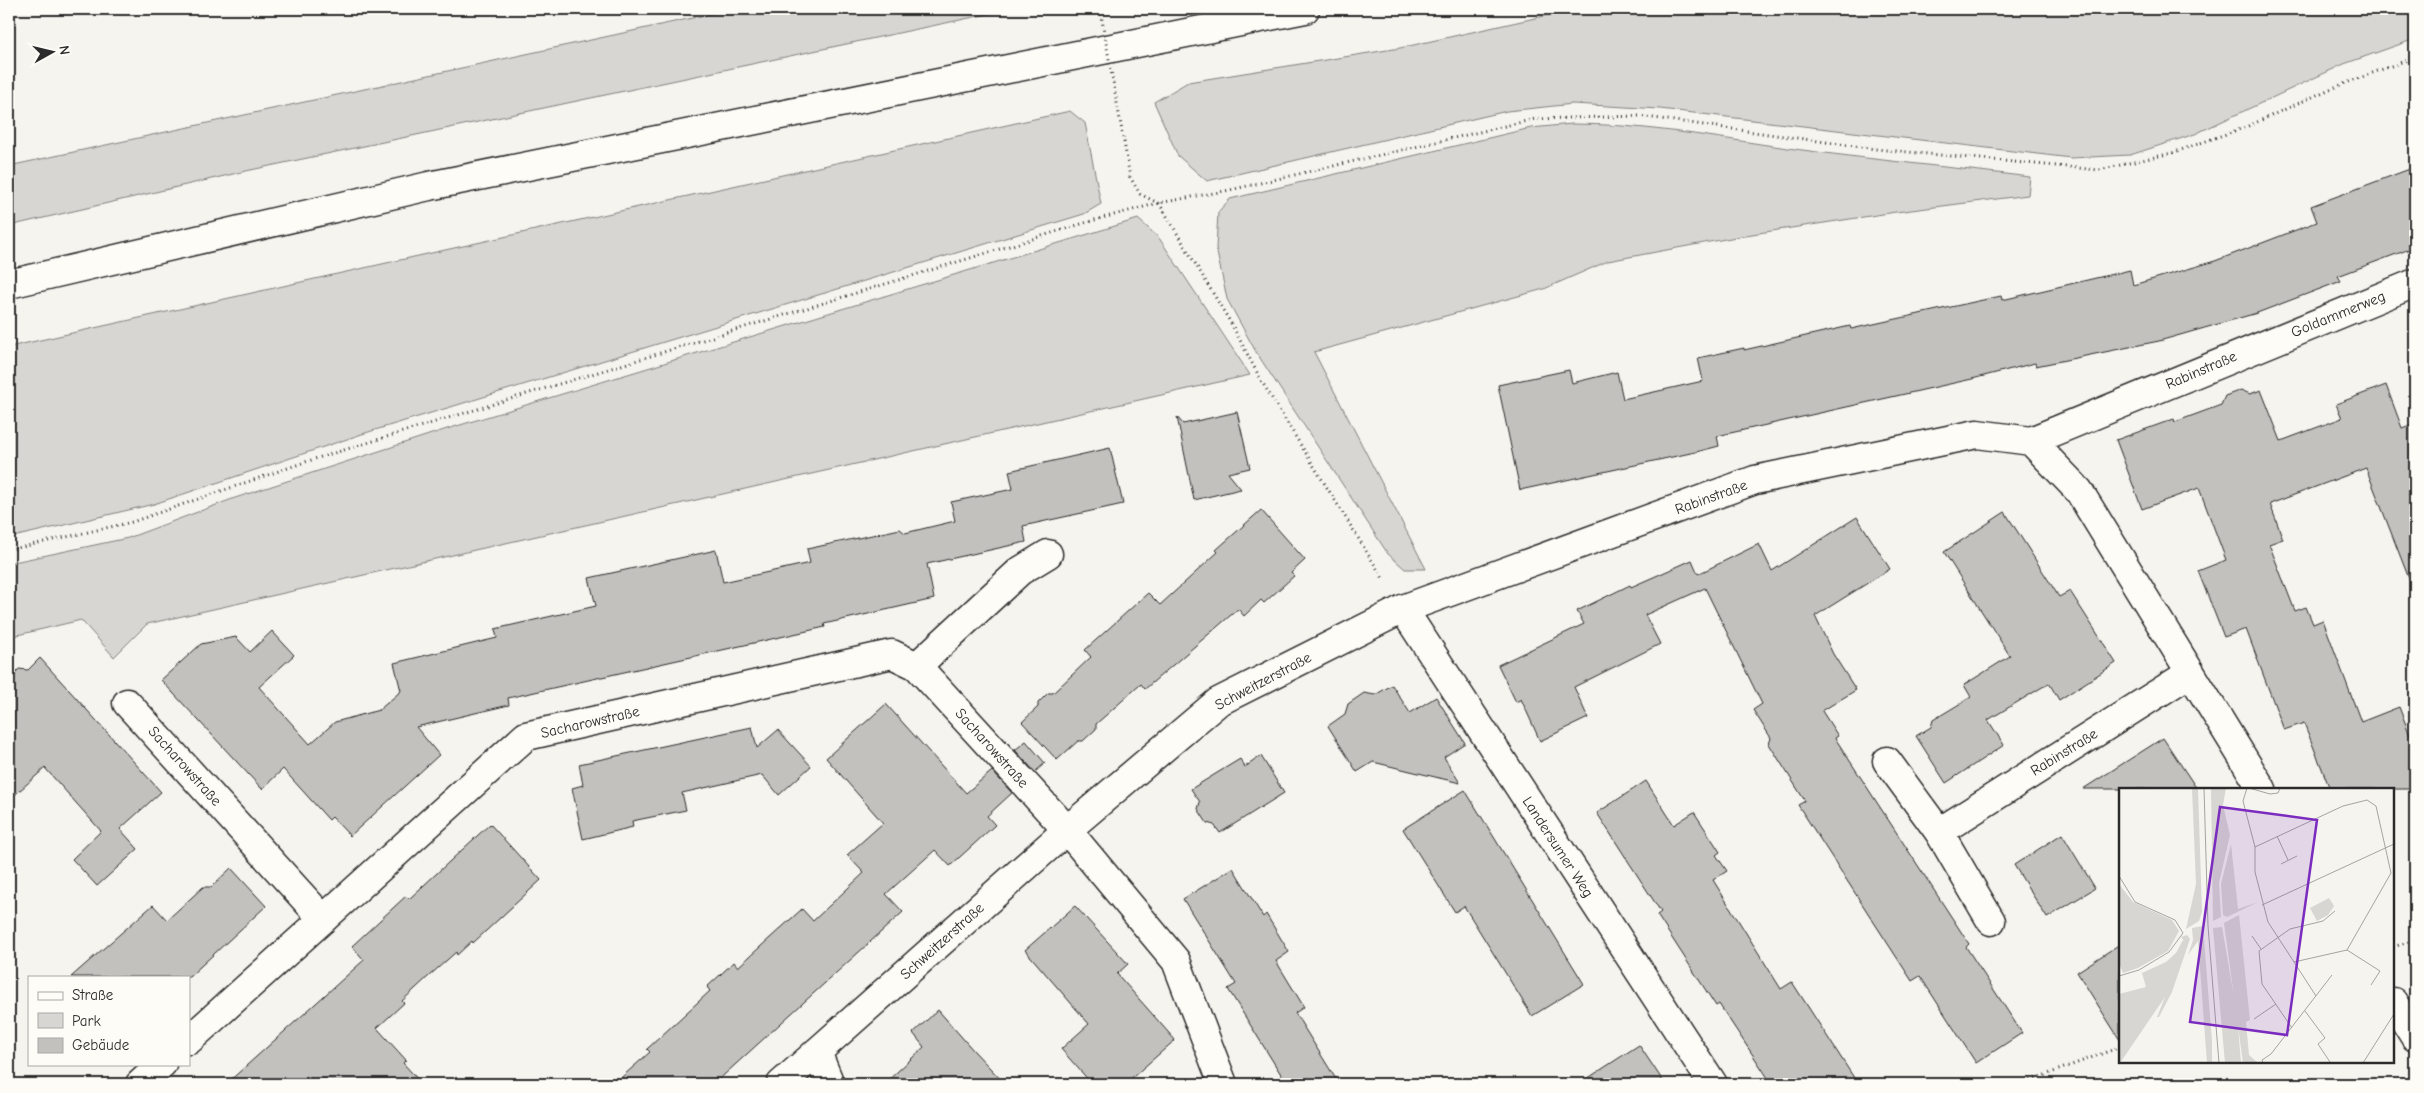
<svg xmlns="http://www.w3.org/2000/svg" width="2424" height="1093" font-family="'Comic Neue',sans-serif">
<style>
.green{fill:#d7d6d2;stroke:#81807e}
.building{fill:#c2c1be;stroke:#2b2b2b}
.lines{fill:none;stroke-linecap:round;stroke-linejoin:round}
.street-casing{stroke:#2b2b2b;stroke-width:31}
.highway-casing{stroke:#2b2b2b;stroke-width:31}
.path{stroke:#2b2b2b;stroke-width:3;stroke-dasharray:1 4;stroke-linecap:butt}
.street{stroke:#fdfcf7;stroke-width:28}
.highway{stroke:#fdfcf7;stroke-width:28}
.path-bridge{stroke:#2b2b2b;stroke-width:3;stroke-dasharray:1 4;stroke-linecap:butt}
.labels{text-anchor:middle;stroke-width:4;stroke-linejoin:round;paint-order:stroke}
.street-label{font-size:15px;fill:#2b2b2b;stroke:#fdfcf7}
.inset-road{fill:none;stroke:#a4a4a1;stroke-width:1}
.view{fill:#7b2cbf;fill-opacity:0.15;stroke:#7b2cbf;stroke-width:2.5}
.inset-edge{fill:none;stroke:#2b2b2b;stroke-width:2.5}
</style>
<rect width="100%" height="100%" fill="#f5f4ef"/>
<filter id="ink" filterUnits="userSpaceOnUse"><feTurbulence type="fractalNoise" baseFrequency=".02" numOctaves="2"/><feDisplacementMap in="SourceGraphic" scale="10" xChannelSelector="R" yChannelSelector="G"/><feConvolveMatrix kernelMatrix="1 2 1 2 8 2 1 2 1" color-interpolation-filters="sRGB"/></filter>
<g filter="url(#ink)">
<g class="green">
<path d="M734 9H1012L246 171 9 226V166Z"/>
<path d="M1606 9H2415V39L2344 64 2195 134 2130 155 2071 158 1660 109 1573 104 1507 111 1207 181 1178 156 1154 102 1188 82 1400 48 1553 14Z"/>
<path d="M1070 111 1085 123 1101 204 1084 214 362 434 154 504 9 538V347Z"/>
<path d="M1572 124C1638 124 1701 135 1767 145 1854 158 1942 166 2030 177L2028 195 1896 212 1752 234 1608 261 1544 289 1314 352 1426 569H1405L1388 554 1256 352 1227 299 1216 248 1218 212 1230 199 1531 128Z"/>
<path d="M1138 219 1159 238 1250 375 147 624 114 657 81 620 9 637V563L128 538 235 498 447 429Z"/>
</g>
<g class="building">
<path d="M2415 167V247L2338 276 2341 281 2257 313 2159 341 2036 366 2035 363 1972 379 1717 436 1719 446 1700 451 1520 490 1498 385 1569 370 1572 383 1617 372 1623 399 1703 381 1698 358 1744 348V350L1850 326 1851 329 2001 296 2002 300 2130 270 2133 285 2215 261 2317 222 2311 206Z"/>
<path d="M2386 385 2402 428 2415 423V589H2413L2366 468 2270 504 2283 539 2269 544 2295 611 2306 607 2313 624 2323 620 2361 722 2399 707 2415 748V789H2330L2304 723 2284 730 2246 629 2224 637 2198 571 2226 560 2199 488 2142 509 2116 440 2174 419 2175 422 2221 405 2225 396 2241 390 2250 394 2261 390 2281 441 2342 418 2336 404Z"/>
<path d="M1237 412 1250 468 1228 473 1241 489 1194 500 1177 417 1183 424Z"/>
<path d="M1110 448 1123 504 1023 526 1026 542 927 564 934 599 824 624 825 627 508 698 509 705 416 727 439 755 350 836 332 817 329 820 283 769 262 789 161 680 201 644 236 637 250 652 272 631 294 655 259 687 310 744 335 722 379 710 401 691 394 663 497 638 495 629 596 606 589 578 716 550 723 582 810 563 807 549 900 529 905 533 955 521 951 502 1013 489 1009 471Z"/>
<path d="M1261 510 1305 560 1291 573 1294 576 1264 603 1261 600 1244 616 1238 609 1145 689 1141 684 1096 724V729L1083 741H1078L1057 760 1022 722 1038 707V703L1048 693H1053L1091 657 1085 650 1148 593 1160 605 1218 552 1216 550Z"/>
<path d="M2005 512 2059 597 2070 591 2116 663 2059 700 2049 683 1988 720 2004 745 1946 783 1916 736 1931 727 1933 720 1971 697 1964 685 2010 656 1944 552Z"/>
<path d="M1857 517 1890 569 1815 616 1833 654 1856 690 1822 711 1838 736 1835 738 1969 944 1966 947 2022 1033 1976 1063 1920 976 1912 981 1798 805 1805 801 1769 744 1771 738 1753 710 1762 704 1705 588 1645 615 1660 644 1574 687 1588 718 1540 741 1521 699 1516 702 1498 665 1584 624 1577 611 1630 585 1631 587 1692 560 1698 574 1759 544 1772 571Z"/>
<path d="M40 658 161 792 120 829 138 849 97 886 72 859 101 831 45 768 9 800V679L19 669 28 670Z"/>
<path d="M1392 685 1410 713 1436 697 1465 743 1444 757 1460 783 1373 762 1357 772 1328 726 1345 714 1348 704 1364 693 1375 695Z"/>
<path d="M886 704 966 793 992 771 1012 793 987 816 995 825 950 866 935 850 886 894 903 912 714 1084H614L650 1052 647 1049 710 991 707 987 734 962 738 967 802 909 813 921 864 873 847 855 883 823 826 758Z"/>
<path d="M752 727 757 748 778 730 811 766 779 795 762 775 682 793 686 810 632 821 633 827 583 839 572 788 583 785 579 764Z"/>
<path d="M2163 738 2197 789H2083Z"/>
<path d="M1026 741 1045 763 1035 772 1015 750Z"/>
<path d="M1261 756 1284 793 1220 833 1214 825 1207 823 1198 809 1200 802 1191 789 1240 759 1245 767Z"/>
<path d="M1646 781 1674 825 1694 812 1720 852 1716 855 1727 871 1713 880 1781 989 1792 982 1858 1084H1772L1719 1004 1716 1006 1657 915 1661 912 1597 813Z"/>
<path d="M1465 790 1584 984 1532 1016 1464 906 1455 912 1403 829Z"/>
<path d="M490 824 541 880 473 943 472 941 457 955 456 952 429 976 402 1001 404 1003 377 1028 406 1060 403 1063 422 1084H226L364 960 352 946 406 896 409 899Z"/>
<path d="M2062 834 2095 888 2047 918 2014 865Z"/>
<path d="M231 868 266 906 189 977H71L153 905 167 920 203 887H211Z"/>
<path d="M1233 868 1263 917 1266 914 1289 952 1276 961 1304 1007 1295 1013 1339 1084H1287L1228 989 1236 984 1183 899Z"/>
<path d="M1075 906 1128 964 1117 974 1175 1040 1125 1084H1092L1061 1049 1089 1024 1025 950Z"/>
<path d="M2120 944V1040L2077 972Z"/>
<path d="M938 1010 973 1050 1005 1084H884L924 1047 913 1033Z"/>
<path d="M1639 1045 1665 1084H1579Z"/>
</g>
<g class="lines">
<defs>
<g id="street">
<path d="M2031 441 2415 283"/>
<path d="M1403 609 1713 1084"/>
<path d="M917 666 1020 571 1048 554"/>
<path d="M127 703 323 919"/>
<path d="M1887 761 1939 832 1991 921"/>
<path d="M1939 832 2190 673"/>
<path d="M2393 1002 2415 1037"/>
<path d="M189 1040 526 736 892 654 917 666 1067 830 1176 961 1223 1084"/>
<path d="M140 1084 162 1064"/>
<path d="M781 1084 817 1052"/>
<path d="M830 1084 817 1052 1067 830 1218 702 1403 609 1755 480 1977 434 2031 441 2079 491 2262 789"/>
</g>
<path id="highway" d="M9 284 429 186 1305 9"/>
</defs>
<use href="#street" class="street-casing"/>
<use href="#highway" class="highway-casing"/>
<g class="path">
<path d="M1124 142 1130 177 1140 194 1158 203"/>
<path d="M1159 203 1232 325 1262 382 1384 580"/>
<path d="M9 550 132 522 308 461 1091 221 1159 203 1230 190 1535 119 1639 116 1876 149 2099 170 2172 153 2246 127 2330 89 2415 57"/>
<path d="M2393 947 2415 940"/>
<path d="M2021 1084 2120 1047"/>
</g>
<use href="#street" class="street"/>
<use href="#highway" class="highway"/>
<path class="path-bridge" d="M1100 9 1124 142"/>
</g>
</g>
<g class="labels">
<g class="street-label">
<text transform="translate(2338 314) rotate(-22)" y="5">Goldammerweg</text>
<text transform="translate(2201 370) rotate(-23)" y="5">Rabinstraße</text>
<text transform="translate(1711 497) rotate(-20)" y="5">Rabinstraße</text>
<text transform="translate(1263 681) rotate(-28)" y="5">Schweitzerstraße</text>
<text transform="translate(590 722) rotate(-13)" y="5">Sacharowstraße</text>
<text transform="translate(992 748) rotate(48)" y="5">Sacharowstraße</text>
<text transform="translate(2064 752) rotate(-32)" y="5">Rabinstraße</text>
<text transform="translate(185 766) rotate(48)" y="5">Sacharowstraße</text>
<text transform="translate(1558 847) rotate(57)" y="5">Landersumer Weg</text>
<text transform="translate(942 941) rotate(-42)" y="5">Schweitzerstraße</text>
</g>
</g>
<g transform="translate(2119 788)">
<rect width="275" height="275" fill="#f5f4ef"/>
<path d="M73 0H79L83 124 80 133 67 141 77 96ZM92 0H107L104 17 111 47 100 95 102 129 94 133ZM112 56 119 121 139 114 108 129 104 127 102 96ZM0 96 14 114 53 132 60 143 49 163 19 180 4 185 0 175ZM210 110 215 118 209 127 198 133 191 120ZM120 127 131 232 127 234 130 267 139 275H124L105 135ZM84 138 93 253V275H88L79 153 69 167 74 152 73 140ZM103 139 118 226 122 275H106L94 140ZM62 149 68 147 71 151 53 204 40 229H38L46 209 1 275 0 206 27 199 23 185 47 174 57 165 64 152 66 154Z" fill="#d7d6d2"/>
<path class="inset-road" d="M85 0 89 138 100 275M128 0 124 13 136 59M130 0 151 6 159 5 161 0M248 12 257 18 272 85 228 162 175 174 149 134 136 84V59L224 18ZM158 48 169 72M162 76 178 68M0 88 16 114 56 132 64 145M143 117 275 56M133 148 142 161M228 162 261 183 252 197M175 174 197 208M0 188 20 182 50 164 64 145M186 223 206 250 199 256 211 274M135 231 157 216M173 240 143 196 140 163 171 141 204 133 216 123M144 275 143 272 152 266 213 187M244 275 275 226"/>
<path class="view" d="M101 19 198 32 168 247 71 234Z"/>
<rect width="275" height="275" class="inset-edge"/>
</g>
<rect width="2424" height="1093" fill="none" stroke="#fdfcf7" stroke-width="30"/>
<rect x="15" y="15" width="2394" height="1063" fill="none" stroke="#2b2b2b" stroke-width="2" filter="url(#ink)"/>
<rect x="28" y="976" width="162" height="90" fill="#fdfcf7" stroke="#a9a8a5"/>
<rect x="38" y="992" width="25" height="8" fill="#fdfcf7" stroke="#a9a8a5"/>
<text x="72" y="1000" font-size="15" fill="#2b2b2b">Straße</text>
<rect x="38" y="1013" width="25" height="15" fill="#d7d6d2" stroke="#a9a8a5"/>
<text x="72" y="1026" font-size="15" fill="#2b2b2b">Park</text>
<rect x="38" y="1038" width="25" height="15" fill="#c2c1be" stroke="#a9a8a5"/>
<text x="72" y="1050" font-size="15" fill="#2b2b2b">Gebäude</text>
<g transform="translate(52 52) rotate(82)" stroke="#fdfcf7" stroke-width="4" paint-order="stroke">
<path d="M0-4L9 19L0 12L-9 19Z" fill="#2b2b2b"/>
<text y="-8" font-size="14" font-weight="bold" text-anchor="middle" fill="#2b2b2b">N</text>
</g>
</svg>
